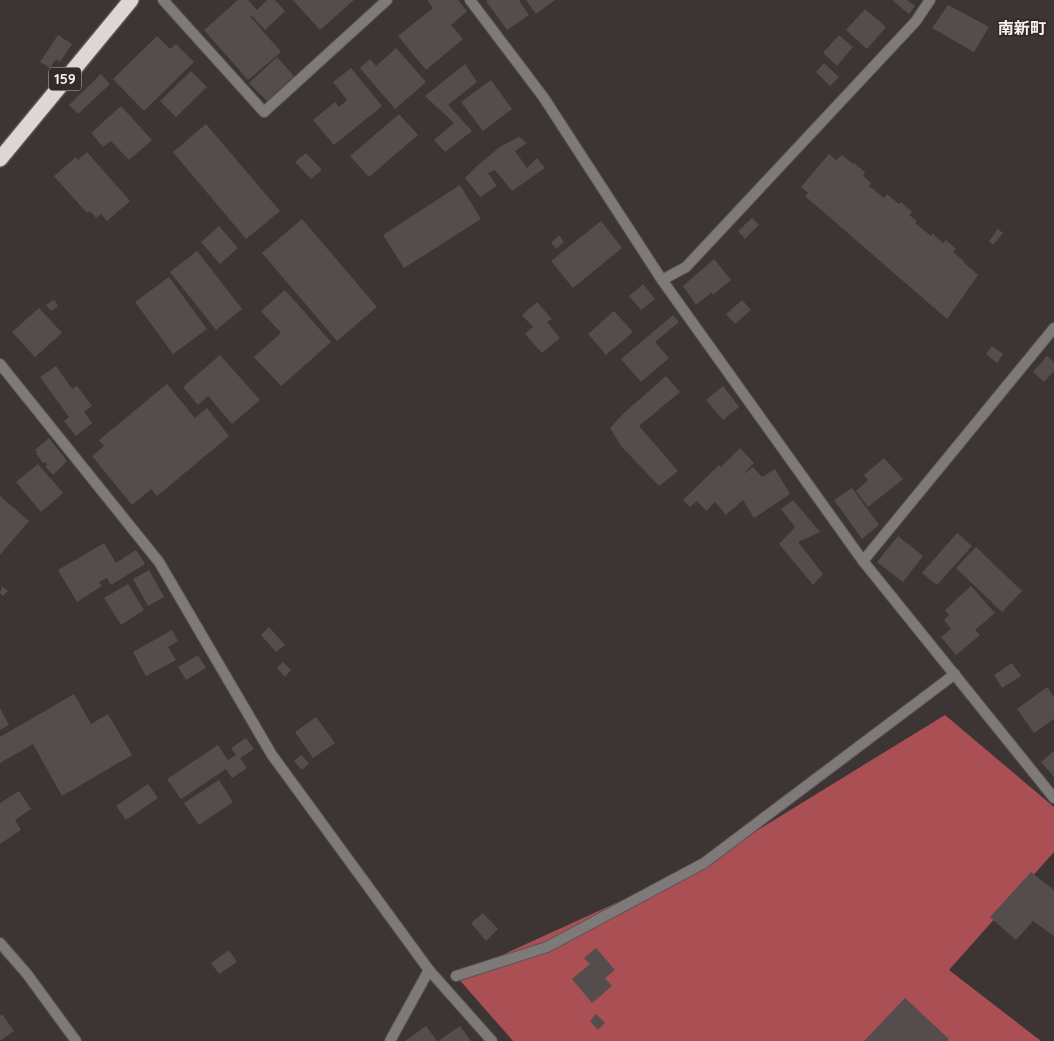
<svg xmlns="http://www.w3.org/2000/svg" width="1054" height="1041" font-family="Quicksand,'Noto Sans JP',sans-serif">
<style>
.forest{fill:#aa4f54}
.building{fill:#554d4d}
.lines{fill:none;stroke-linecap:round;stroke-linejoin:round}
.street-casing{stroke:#5a5353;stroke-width:12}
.highway-casing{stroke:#5a5353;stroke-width:18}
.street{stroke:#7e7a79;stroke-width:10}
.highway{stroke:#e0d5d5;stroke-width:15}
.labels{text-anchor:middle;stroke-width:4;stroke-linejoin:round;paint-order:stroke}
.shield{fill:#322b2a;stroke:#bdb7b7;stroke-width:1}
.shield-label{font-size:14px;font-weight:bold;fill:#f8f3f3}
.neighbourhood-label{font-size:16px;font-weight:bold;fill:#f8f3f3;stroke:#322b2a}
</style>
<rect width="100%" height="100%" fill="#3c3534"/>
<path class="forest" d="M945 715 1054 807V852L949 970 1041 1041H513L456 976 704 863Z"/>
<g class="building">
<path d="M238 0H248L257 10 267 0H275L285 11 265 30 251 15 250 16 281 52 248 80 204 30Z"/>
<path d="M293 0H354L320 30Z"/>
<path d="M427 0H458L467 11 451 25 463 39 426 70 398 36 433 8Z"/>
<path d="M487 0H519L529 15 507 30 486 1Z"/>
<path d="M526 0H555L536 14Z"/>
<path d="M894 0H907L915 6 909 14 893 1Z"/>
<path d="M948 5 989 27 974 52 932 28Z"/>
<path d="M865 9 886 27 867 49 846 30Z"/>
<path d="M58 35 72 44 60 62 56 59 50 68 40 62Z"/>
<path d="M839 35 853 47 837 66 823 53Z"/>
<path d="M157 36 170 49 176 44 194 62 144 111 113 79Z"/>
<path d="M396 48 426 82 395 109 360 68 370 59 376 66Z"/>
<path d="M277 57 294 76 267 101 249 83Z"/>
<path d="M824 63 839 77 830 86 816 72Z"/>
<path d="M465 64 477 82 448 105 472 131 445 152 434 140 454 123 425 96Z"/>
<path d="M351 68 382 106 334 145 313 120 335 102 339 107 347 100 333 82Z"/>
<path d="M191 71 207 87 176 117 160 101Z"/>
<path d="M101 74 110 84 78 114 69 105Z"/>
<path d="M491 80 512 109 483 131 461 102Z"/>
<path d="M121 106 152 140 129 160 111 141 103 147 91 133Z"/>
<path d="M399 114 418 135 369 177 350 156Z"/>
<path d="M206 124 280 211 246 239 173 152Z"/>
<path d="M519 137 527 143 515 151 527 168 537 158 545 168 512 191 495 170 488 173 497 186 480 197 465 178 478 165 501 146Z"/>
<path d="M87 152 130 201 107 221 101 214 96 218 90 211 87 213 54 176 76 157 78 160Z"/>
<path d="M306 153 322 170 311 179 295 162Z"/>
<path d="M829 154 836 160 842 155 853 164 854 163 865 172 863 176 871 183 869 186 884 198 887 194 899 204 901 202 912 212 909 215 917 221 915 223 931 236 932 233 943 243 946 240 956 249 953 252 964 261 963 262 978 275 947 319 805 196 808 193 801 187Z"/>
<path d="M460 185 481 219 404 268 383 235Z"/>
<path d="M752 218 759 225 745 239 738 231Z"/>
<path d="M302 219 377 307 337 341 262 253Z"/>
<path d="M601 221 622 248 573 288 551 261Z"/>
<path d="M219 226 238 248 220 264 201 242Z"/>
<path d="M998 229 1003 233 993 245 989 241Z"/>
<path d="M559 235 564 242 556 249 551 243Z"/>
<path d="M197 251 242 309 216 330 170 272Z"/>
<path d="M714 259 731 280 713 295 712 292 696 305 683 286Z"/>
<path d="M169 277 207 329 173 354 135 302Z"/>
<path d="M643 284 655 299 641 310 629 296Z"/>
<path d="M285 290 331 342 281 386 254 357 281 333 261 311Z"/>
<path d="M54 300 58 306 51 311 46 305Z"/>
<path d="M742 300 751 310 735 324 726 314Z"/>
<path d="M537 302 552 319 547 322 560 338 542 353 525 334 533 327 522 315Z"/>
<path d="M39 308 62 333 35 357 12 332Z"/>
<path d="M614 311 633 332 606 355 588 334Z"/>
<path d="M673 315 679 322 655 342 669 358 641 382 621 359Z"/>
<path d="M992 346 1003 354 997 363 986 354Z"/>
<path d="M220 355 260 400 232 424 208 396 198 405 183 387Z"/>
<path d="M1047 356 1054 362V371L1044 382 1033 372Z"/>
<path d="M56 366 72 389 77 386 92 406 84 412 92 423 76 436 64 421 69 417 40 377Z"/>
<path d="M666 376 680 392 639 426 678 471 659 486 621 446 610 428 624 413Z"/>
<path d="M167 384 195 418 207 408 229 436 157 496 151 489 132 505 92 456 104 446 99 440Z"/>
<path d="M723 386 739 407 723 420 706 400Z"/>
<path d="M49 438 67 461 53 475 45 466 47 465 45 462 43 463 36 453 37 452 35 450Z"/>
<path d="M740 448 754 463 742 475 753 467 762 477 775 469 790 494 754 518 743 500 726 515 715 502 706 511 697 501 690 507 683 500 719 465 721 467Z"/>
<path d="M884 458 903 479 868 507 856 491 868 480 864 475Z"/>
<path d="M38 464 63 493 41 512 16 482Z"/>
<path d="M852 488 879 525 862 539 834 500Z"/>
<path d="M0 496 29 521 0 555Z"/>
<path d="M793 500 820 532 798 542 823 574 813 585 779 544 795 527 781 509Z"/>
<path d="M957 533 972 546 937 585 922 573Z"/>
<path d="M898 536 923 556 903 582 877 562Z"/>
<path d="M104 543 116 563 136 550 145 564 111 585 107 578 99 582 102 586 77 602 58 570Z"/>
<path d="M976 547 1022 591 1002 612 956 568Z"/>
<path d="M149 570 164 597 148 606 133 579Z"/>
<path d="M128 584 144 610 121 625 104 598Z"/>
<path d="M2 586 8 591 3 596 0 593Z"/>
<path d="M971 586 995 613 975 630 980 635 956 655 941 637 951 629 944 620 949 615 945 610Z"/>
<path d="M269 627 285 645 276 652 261 635Z"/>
<path d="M172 630 178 641 168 647 176 660 146 676 133 652Z"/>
<path d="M198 655 206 668 186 680 178 667Z"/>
<path d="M283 662 291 670 285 677 277 668Z"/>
<path d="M1012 663 1021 676 1002 688 994 675Z"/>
<path d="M1047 687 1054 697V719L1034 733 1017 709Z"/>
<path d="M74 694 91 724 108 714 132 755 62 796 33 744 0 763V737Z"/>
<path d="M0 708 9 725 0 730Z"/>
<path d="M316 717 335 743 313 758 295 732Z"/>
<path d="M246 738 254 749 240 758 247 768 232 778 226 769 181 799 167 779 218 745 228 760 236 755 231 748Z"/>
<path d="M1054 751V777L1041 762Z"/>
<path d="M301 755 309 763 302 770 294 761Z"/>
<path d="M219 780 233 802 199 825 184 803Z"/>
<path d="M148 784 158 798 126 820 116 806Z"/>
<path d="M19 791 31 809 15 820 21 830 0 844V803Z"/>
<path d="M1031 872 1054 890V936L1033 921 1016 940 990 917Z"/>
<path d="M483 913 498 929 486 941 471 923Z"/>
<path d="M596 948 615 970 605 978 612 986 592 1003 572 979 590 964 584 958Z"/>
<path d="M229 950 237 962 219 974 211 963Z"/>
<path d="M905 998 949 1039 947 1041H864Z"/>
<path d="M2 1014 14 1031 0 1041V1016Z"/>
<path d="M596 1014 605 1023 598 1030 590 1021Z"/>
<path d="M426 1026 437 1041H405Z"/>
<path d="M460 1026 471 1041H438Z"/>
</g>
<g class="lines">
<defs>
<g id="street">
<path d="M163 0 264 112 387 0"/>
<path d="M470 0 544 98 662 280 863 561 1054 798"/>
<path d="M662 280 686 267 916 21 930 0"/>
<path d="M0 364 159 562 272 755 429 970 492 1041"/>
<path d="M863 561 1054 328"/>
<path d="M0 943 27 974 76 1041"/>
<path d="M456 976 547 947 704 863 955 674"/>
<path d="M390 1041 429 970"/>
</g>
<path id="highway" d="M0 159 131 0"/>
</defs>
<use href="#street" class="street-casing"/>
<use href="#highway" class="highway-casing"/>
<use href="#street" class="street"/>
<use href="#highway" class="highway"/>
</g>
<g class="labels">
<rect class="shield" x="49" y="67.5" width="32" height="23" rx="4"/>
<g class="shield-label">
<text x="65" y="84">159</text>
</g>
<g class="neighbourhood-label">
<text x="1022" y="34">南新町</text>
</g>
</g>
</svg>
